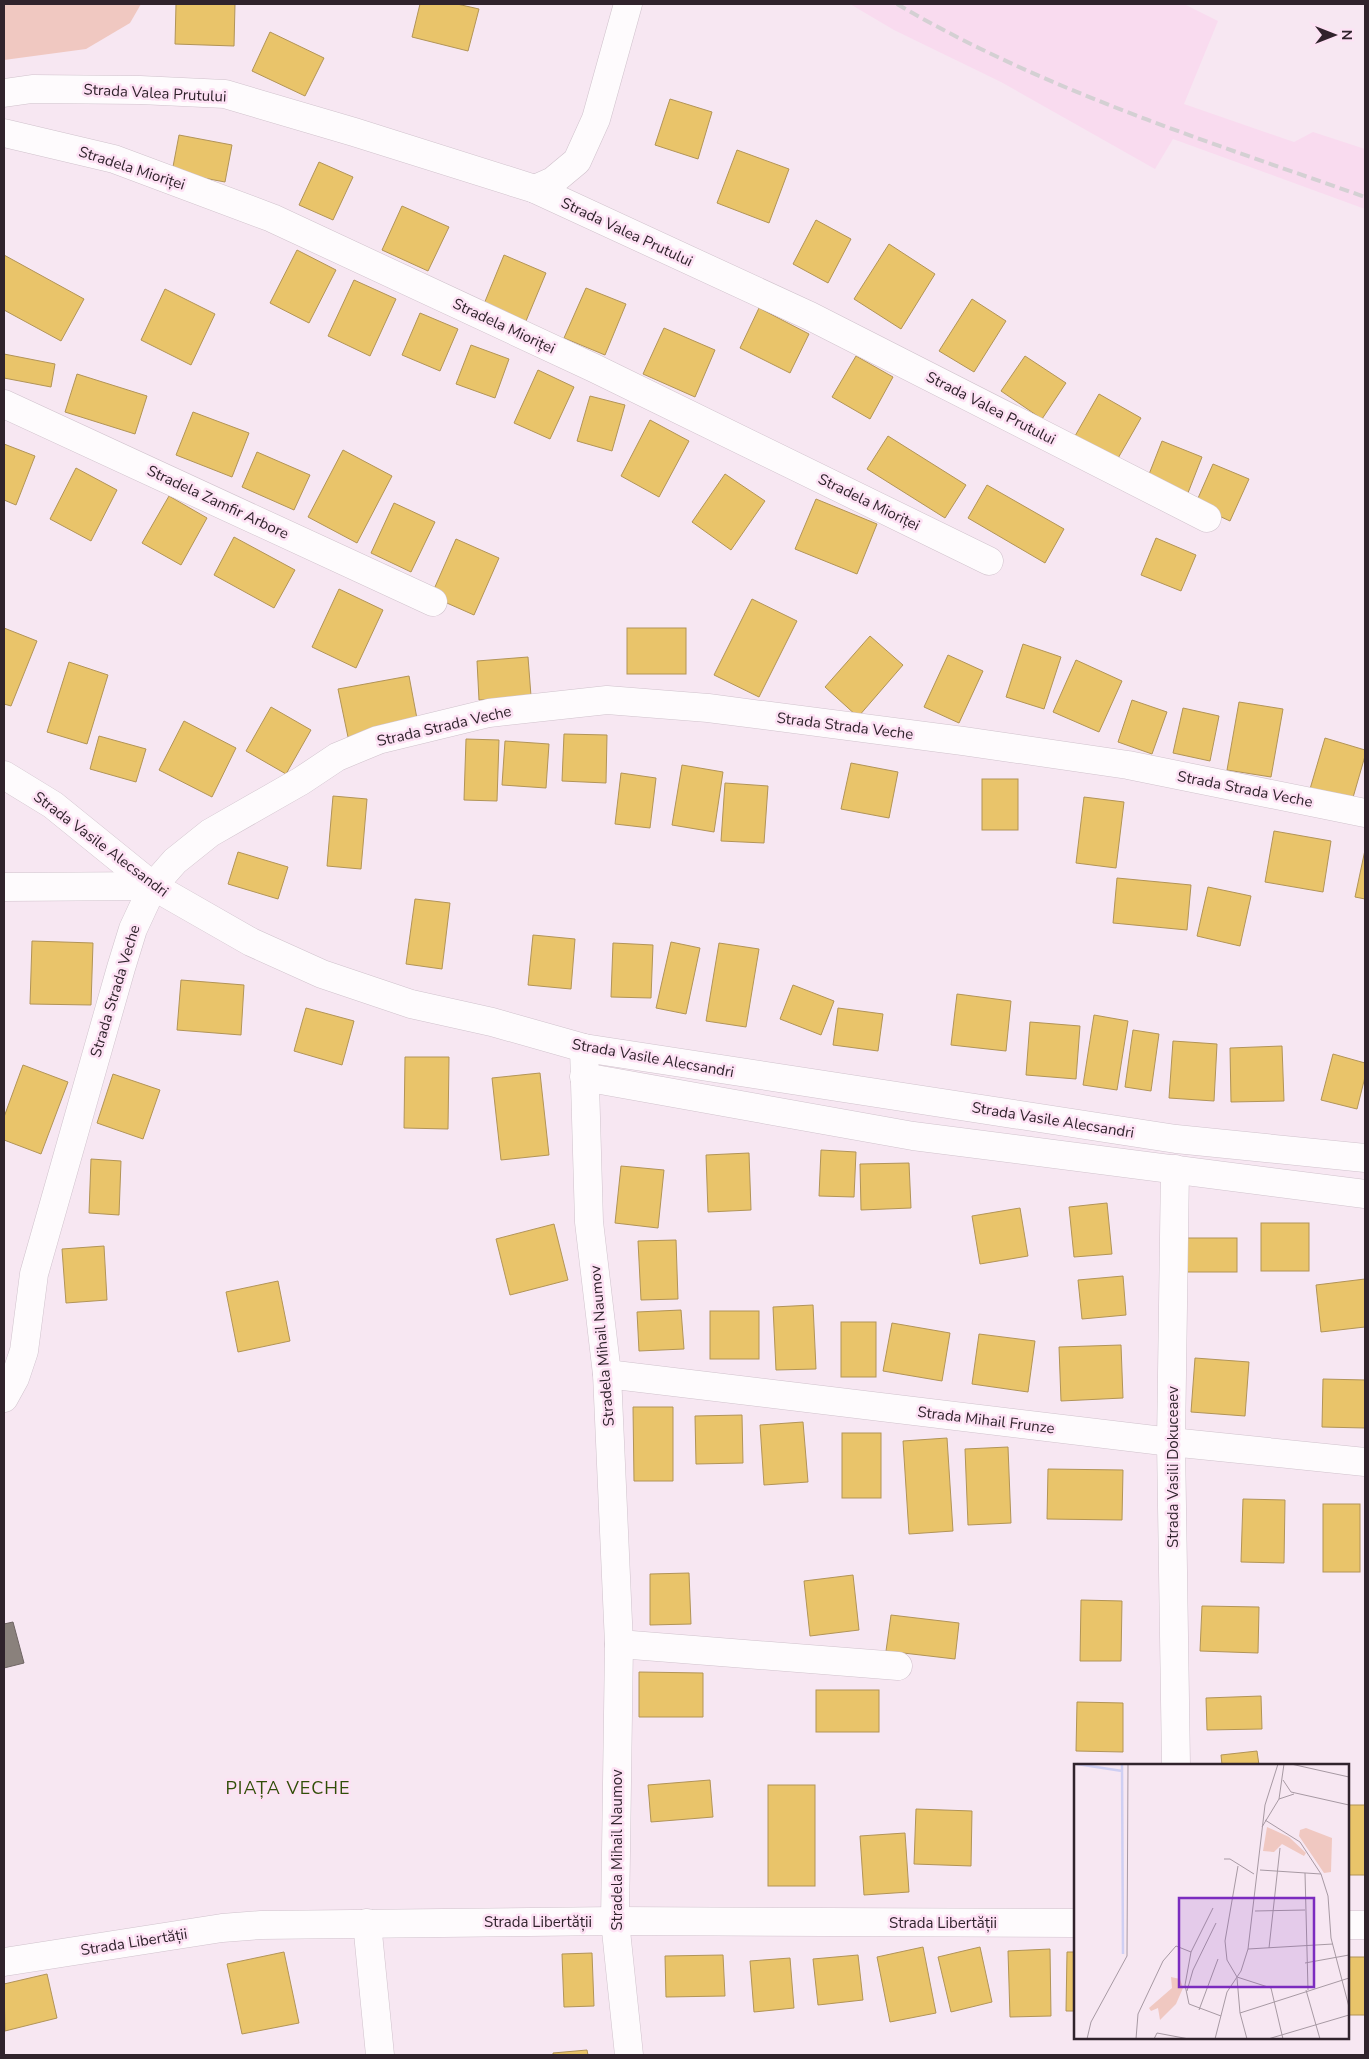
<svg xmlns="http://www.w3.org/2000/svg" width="1369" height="2059" font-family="'Nunito Sans',sans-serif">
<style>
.built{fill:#f9dbef}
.green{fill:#f0c8c1}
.homes{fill:#e9c46a;stroke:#b29457}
.industry{fill:#8a817c;stroke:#6f6564}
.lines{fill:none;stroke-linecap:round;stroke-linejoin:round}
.minor-casing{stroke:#d0c2cc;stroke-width:29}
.major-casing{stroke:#d0c2cc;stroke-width:29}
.minor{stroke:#fefbfd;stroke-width:28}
.major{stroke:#fefbfd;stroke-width:28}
.rail{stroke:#d4d0d3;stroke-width:4;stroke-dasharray:10 5;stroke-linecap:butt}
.labels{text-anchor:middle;stroke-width:5;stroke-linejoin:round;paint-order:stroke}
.street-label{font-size:15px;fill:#30232c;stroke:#fde1f4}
.quarter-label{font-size:18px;letter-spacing:1px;fill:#304e08;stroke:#fde1f4}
.inset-river{fill:none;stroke:#cfcff3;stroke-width:2.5}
.inset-road{fill:none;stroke:#a799a3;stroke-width:1}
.view{fill:#7b2cbf;fill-opacity:0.15;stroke:#7b2cbf;stroke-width:2.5}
.inset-edge{fill:none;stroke:#30232c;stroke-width:2.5}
</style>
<rect width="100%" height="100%" fill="#f7e7f2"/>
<path class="built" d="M850 4H1184L1218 21 1184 104 1294 142 1313 132 1365 149V209L1173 139 1155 169 1001 82 894 30Z"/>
<path class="green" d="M4 4H141L130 23 86 49 4 60Z"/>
<g class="homes">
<path d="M176 4H235L234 46 175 44Z"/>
<path d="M420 4H457L479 9 468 51 412 37Z"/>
<path d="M270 32 324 58 305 96 252 71Z"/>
<path d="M670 99 712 112 698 159 655 145Z"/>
<path d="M179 135 232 145 225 182 172 172Z"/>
<path d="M737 150 789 169 769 223 717 203Z"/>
<path d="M319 162 353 177 333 220 299 205Z"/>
<path d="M402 206 449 227 428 271 382 250Z"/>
<path d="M816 220 851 239 828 283 793 264Z"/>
<path d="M889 244 935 274 901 329 854 299Z"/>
<path d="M297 250 336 270 309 323 270 303Z"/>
<path d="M4 255 84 299 61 341 4 310Z"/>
<path d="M504 255 546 273 526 321 484 304Z"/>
<path d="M354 280 396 299 370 356 328 336Z"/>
<path d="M586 288 626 304 605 355 564 338Z"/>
<path d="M165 289 215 314 191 365 141 340Z"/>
<path d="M972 299 1006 321 974 372 939 351Z"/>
<path d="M759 308 809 334 790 373 740 348Z"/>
<path d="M420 313 458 329 440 371 402 355Z"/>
<path d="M664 328 715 350 695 397 643 374Z"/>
<path d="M471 345 509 359 495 398 456 384Z"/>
<path d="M4 354 55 364 51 387 4 378Z"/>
<path d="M856 356 893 377 870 419 832 397Z"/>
<path d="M1025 356 1066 383 1042 419 1001 391Z"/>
<path d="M538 370 574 387 550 439 514 423Z"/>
<path d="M77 374 147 396 135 434 65 412Z"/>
<path d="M1099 394 1141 418 1117 460 1075 436Z"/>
<path d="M590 396 625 405 612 451 577 441Z"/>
<path d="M193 412 249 433 232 477 176 455Z"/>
<path d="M650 420 689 441 659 497 621 476Z"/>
<path d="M888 436 966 485 945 518 867 469Z"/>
<path d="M1162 441 1202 457 1186 498 1146 482Z"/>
<path d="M4 444 35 456 16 505 4 500Z"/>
<path d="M343 450 392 476 357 543 308 517Z"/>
<path d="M257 452 310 475 294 510 242 487Z"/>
<path d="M1213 464 1249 479 1230 521 1195 505Z"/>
<path d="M76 468 117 490 91 541 50 519Z"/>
<path d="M725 474 765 501 731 550 692 522Z"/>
<path d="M987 485 1064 529 1045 563 968 518Z"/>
<path d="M169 496 207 518 181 565 142 543Z"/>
<path d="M816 499 877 524 857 574 795 549Z"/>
<path d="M394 503 435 522 411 572 371 553Z"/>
<path d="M234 537 295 570 274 608 214 575Z"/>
<path d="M1156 538 1196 555 1181 591 1141 575Z"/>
<path d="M456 539 499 558 474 615 431 596Z"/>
<path d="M339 589 383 610 356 668 312 647Z"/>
<path d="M752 599 797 621 759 697 714 675Z"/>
<path d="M4 628 37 641 11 706 4 704Z"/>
<rect x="627" y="628" width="59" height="46"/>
<path d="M870 636 903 665 858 717 825 687Z"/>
<path d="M1023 644 1061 657 1044 709 1006 697Z"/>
<path d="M948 655 983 671 959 723 924 707Z"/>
<path d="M528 657 531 696 479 700 477 661Z"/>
<path d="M1076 660 1122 681 1099 732 1053 712Z"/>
<path d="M69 662 108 675 87 744 47 732Z"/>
<path d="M409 676 418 724 348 737 338 689Z"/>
<path d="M1132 700 1167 712 1152 754 1118 742Z"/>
<path d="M1239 702 1283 709 1271 777 1227 770Z"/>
<path d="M271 707 311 730 286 774 246 751Z"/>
<path d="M1183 708 1219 716 1210 761 1173 753Z"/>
<path d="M184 721 236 748 212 797 159 770Z"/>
<path d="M564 734 607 735 606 783 562 781Z"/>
<path d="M99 736 146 749 136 782 90 769Z"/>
<path d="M1325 738 1365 750V756L1352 801 1310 789Z"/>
<path d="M466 739 499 740 497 801 464 800Z"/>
<path d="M505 741 549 744 546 788 502 785Z"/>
<path d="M851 763 898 772 889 818 841 809Z"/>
<path d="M682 765 723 772 714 832 672 825Z"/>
<path d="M621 773 656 778 650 828 615 824Z"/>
<rect x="982" y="779" width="36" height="51"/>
<path d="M725 783 768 786 764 843 721 841Z"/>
<path d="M333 796 367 799 361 869 327 866Z"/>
<path d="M1084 797 1124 802 1116 868 1076 863Z"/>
<path d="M1274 831 1331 841 1323 892 1265 882Z"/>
<path d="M1365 850V899L1355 897Z"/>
<path d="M238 852 288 867 278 899 228 884Z"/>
<path d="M1117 878 1191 885 1187 930 1113 923Z"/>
<path d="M1208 887 1251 896 1240 946 1197 936Z"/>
<path d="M415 899 450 903 442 969 406 964Z"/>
<path d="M533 935 575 939 571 989 528 985Z"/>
<path d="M32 941 93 943 91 1005 30 1004Z"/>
<path d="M671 942 700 948 686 1014 656 1008Z"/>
<path d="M613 943 653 945 651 998 611 997Z"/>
<path d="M719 943 759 949 746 1027 706 1021Z"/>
<path d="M181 980 244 985 241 1035 177 1030Z"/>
<path d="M793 985 834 1001 821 1035 780 1019Z"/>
<path d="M957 994 1011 1001 1006 1051 951 1045Z"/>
<path d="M306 1008 354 1021 342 1065 294 1051Z"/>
<path d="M838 1008 883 1014 878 1051 833 1045Z"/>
<path d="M1094 1015 1128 1021 1117 1090 1083 1085Z"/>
<path d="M1030 1022 1080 1026 1076 1079 1026 1075Z"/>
<path d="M1133 1030 1159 1034 1151 1091 1125 1087Z"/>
<path d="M1173 1041 1217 1044 1214 1101 1169 1098Z"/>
<path d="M1282 1046 1284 1101 1231 1102 1230 1048Z"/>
<path d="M1333 1054 1365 1063V1077L1357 1109 1321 1100Z"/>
<path d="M405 1057H449L448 1129 404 1128Z"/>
<path d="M23 1065 68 1082 41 1154 4 1140V1117Z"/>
<path d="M540 1073 549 1155 501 1160 492 1078Z"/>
<path d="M113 1074 160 1090 143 1139 97 1123Z"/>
<path d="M821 1150 856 1152 854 1197 819 1196Z"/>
<path d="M749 1153 751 1210 708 1212 706 1155Z"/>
<path d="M91 1159 121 1161 119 1215 89 1213Z"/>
<path d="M909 1163 911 1208 861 1210 860 1164Z"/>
<path d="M621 1166 664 1170 658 1228 615 1223Z"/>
<path d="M1107 1203 1112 1254 1074 1257 1069 1207Z"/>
<path d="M1020 1208 1028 1256 980 1264 972 1216Z"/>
<rect x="1261" y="1223" width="48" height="48"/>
<path d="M554 1224 568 1280 510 1295 496 1239Z"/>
<rect x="1186" y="1238" width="51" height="34"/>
<path d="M676 1240 678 1299 641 1300 638 1241Z"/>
<path d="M104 1246 107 1300 66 1303 62 1249Z"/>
<path d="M1123 1276 1126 1315 1082 1319 1078 1280Z"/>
<path d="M1365 1279V1327L1321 1332 1316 1285Z"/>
<path d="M278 1281 290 1341 238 1352 226 1292Z"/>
<path d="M813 1305 816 1369 776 1370 773 1307Z"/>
<path d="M681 1310 684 1349 639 1351 637 1312Z"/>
<rect x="710" y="1311" width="49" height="48"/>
<rect x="841" y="1322" width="35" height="55"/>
<path d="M892 1323 950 1333 942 1381 883 1371Z"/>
<path d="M979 1334 1035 1341 1028 1392 972 1384Z"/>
<path d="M1121 1345 1123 1398 1061 1401 1059 1347Z"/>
<path d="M1195 1358 1249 1362 1245 1416 1191 1412Z"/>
<path d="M1323 1379 1365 1380V1428L1322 1427Z"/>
<path d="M633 1407H673V1481H634Z"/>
<path d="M742 1415 743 1463 696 1464 695 1416Z"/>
<path d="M803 1422 808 1482 764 1485 760 1425Z"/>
<rect x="842" y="1433" width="39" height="65"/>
<path d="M947 1438 953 1531 909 1534 903 1441Z"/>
<path d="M1008 1447 1011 1523 968 1525 965 1449Z"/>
<path d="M1048 1469 1123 1470 1122 1520 1047 1519Z"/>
<path d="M1243 1499 1285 1500 1284 1563 1241 1562Z"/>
<rect x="1323" y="1504" width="37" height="68"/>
<path d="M689 1573 691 1624 650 1625V1574Z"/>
<path d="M853 1575 859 1630 810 1636 804 1581Z"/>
<path d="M1081 1600 1122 1601 1121 1661H1080Z"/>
<path d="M1202 1606 1259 1607 1258 1653 1200 1651Z"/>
<path d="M891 1615 959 1623 955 1659 886 1651Z"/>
<path d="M639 1672 703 1673V1717H639Z"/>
<rect x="816" y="1690" width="63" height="42"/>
<path d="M1261 1696 1262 1729 1207 1730 1206 1698Z"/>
<path d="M1077 1702 1123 1703V1752L1076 1751Z"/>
<path d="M1257 1751 1259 1765H1222L1221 1755Z"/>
<path d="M710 1780 713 1817 651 1822 648 1785Z"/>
<rect x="768" y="1785" width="47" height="101"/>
<rect x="1348" y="1805" width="17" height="70"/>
<path d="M916 1809 972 1811 971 1866 914 1864Z"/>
<path d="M905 1833 909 1892 864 1895 860 1836Z"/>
<path d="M923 1947 936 2013 890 2022 877 1957Z"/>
<path d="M980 1947 992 2002 951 2012 938 1957Z"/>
<path d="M1050 1949 1051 2016 1010 2017 1008 1951Z"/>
<path d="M284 1952 299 2023 242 2034 227 1964Z"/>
<path d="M1067 1952H1075V2011H1066Z"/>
<path d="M592 1953 594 2006 564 2007 562 1954Z"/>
<path d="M723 1955 725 1996 666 1997 665 1956Z"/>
<path d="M858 1955 863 2000 818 2005 813 1959Z"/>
<rect x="1348" y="1957" width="17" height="58"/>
<path d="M790 1958 794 2008 754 2012 750 1961Z"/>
<path d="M47 1974 57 2018 5 2031 4 1984Z"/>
<path d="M587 2050 588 2055H553V2053Z"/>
</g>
<path class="industry" d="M13 1622 24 1663 4 1668V1624Z"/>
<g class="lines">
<defs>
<g id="minor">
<path d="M4 93 32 89 140 90 225 94 354 132 535 189 810 316 1207 518"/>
<path d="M4 133 114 159 272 218 594 368 989 561"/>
<path d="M535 189 553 181 577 161 596 119 628 4"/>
<path d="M4 404 433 602"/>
<path d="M4 887 153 886"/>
<path d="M584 1048 589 1222 607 1374 619 1644 615 1921 629 2055"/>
<path d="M584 1077 913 1136 1365 1194"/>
<path d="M1175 1169 1171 1442 1176 1765"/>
<path d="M607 1374 1171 1442 1365 1462"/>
<path d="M4 1398 15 1378 24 1351 34 1274 121 968 133 929 153 886 175 861 210 833 301 781 337 757 378 740 489 713 607 700 708 708 963 741 1128 765 1365 813"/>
<path d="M619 1644 898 1666"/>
<path d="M367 1923 380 2055"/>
<path d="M1348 1925H1365"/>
<path d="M4 1962 222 1928 261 1925 615 1921 1075 1923"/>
</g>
<path id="major" d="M4 775 53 805 153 886 251 942 322 974 411 1004 492 1022 584 1048 1176 1139 1365 1158"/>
</defs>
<use href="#minor" class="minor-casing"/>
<use href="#major" class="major-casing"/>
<use href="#minor" class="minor"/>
<use href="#major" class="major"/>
<path class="rail" d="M897 4C1043 90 1207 141 1365 197"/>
</g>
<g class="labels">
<g class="street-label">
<text transform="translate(155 93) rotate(3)" y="5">Strada Valea Prutului</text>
<text transform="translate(132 168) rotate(18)" y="5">Stradela Mioriței</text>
<text transform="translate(627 232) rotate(25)" y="5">Strada Valea Prutului</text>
<text transform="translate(504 326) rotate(25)" y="5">Stradela Mioriței</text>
<text transform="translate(991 408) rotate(27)" y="5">Strada Valea Prutului</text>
<text transform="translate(218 502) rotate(25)" y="5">Stradela Zamfir Arbore</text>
<text transform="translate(869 502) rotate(26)" y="5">Stradela Mioriței</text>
<text transform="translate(444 726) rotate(-13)" y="5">Strada Strada Veche</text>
<text transform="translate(845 726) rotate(7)" y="5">Strada Strada Veche</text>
<text transform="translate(1245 789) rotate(11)" y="5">Strada Strada Veche</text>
<text transform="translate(101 844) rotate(37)" y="5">Strada Vasile Alecsandri</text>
<text transform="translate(115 991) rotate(-73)" y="5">Strada Strada Veche</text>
<text transform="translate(653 1058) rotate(10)" y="5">Strada Vasile Alecsandri</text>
<text transform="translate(1053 1120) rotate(9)" y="5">Strada Vasile Alecsandri</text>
<text transform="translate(602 1346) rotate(-95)" y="5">Stradela Mihail Naumov</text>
<text transform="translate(986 1420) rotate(7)" y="5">Strada Mihail Frunze</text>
<text transform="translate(1173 1467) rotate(-90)" y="5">Strada Vasili Dokuceaev</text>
<text transform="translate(617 1850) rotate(-90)" y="5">Stradela Mihail Naumov</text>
<text x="538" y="1927">Strada Libertății</text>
<text x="943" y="1928">Strada Libertății</text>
<text transform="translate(134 1942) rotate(-9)" y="5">Strada Libertății</text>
</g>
<g class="quarter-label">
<text x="288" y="1794">PIAȚA VECHE</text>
</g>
</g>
<g transform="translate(1074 1764)">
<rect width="275" height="275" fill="#f7e7f2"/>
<path d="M193 63 215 73 232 89 230 92 208 80 200 88 189 87ZM232 64 258 74 257 108 250 109 225 72 226 66ZM97 213 106 215 109 224 102 240 86 256 84 244 77 247 75 244 98 224Z" fill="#f0c8c1"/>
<path class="inset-river" d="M3 0 48 7M48 0 49 190"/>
<path class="inset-road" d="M217 0 275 13M209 16 217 28 275 41M205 35 220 30M191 56 226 78 247 110 254 132 257 174 275 243M188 63 205 35 210 0M150 95H156L180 110M164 102 151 177 153 196 163 213 197 224 209 275M186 106 247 110M231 109 234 226M139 144 117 188 111 221 115 240 147 252M181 147 231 146M195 184 206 84M174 185 259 180M231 199 275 191M163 214 166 249 173 275M232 226 246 275M113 227 119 206 142 159M125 246 144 195M166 249 275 214M13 275 17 258 53 192 54 0M62 275 64 250 89 197 102 182 117 188M80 275 83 269 115 275M141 275 153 228 167 207 174 185 191 41 204 0M194 275 275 251"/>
<path class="view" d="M105 134H240V223H105Z"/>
<rect width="275" height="275" class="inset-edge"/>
</g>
<rect width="1369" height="2059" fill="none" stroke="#30232c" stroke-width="10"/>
<g transform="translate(1334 35) rotate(90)" stroke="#fde1f4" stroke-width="4" paint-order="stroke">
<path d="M0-4L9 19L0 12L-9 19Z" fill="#30232c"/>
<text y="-8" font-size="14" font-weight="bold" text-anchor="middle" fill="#30232c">N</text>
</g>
</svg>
